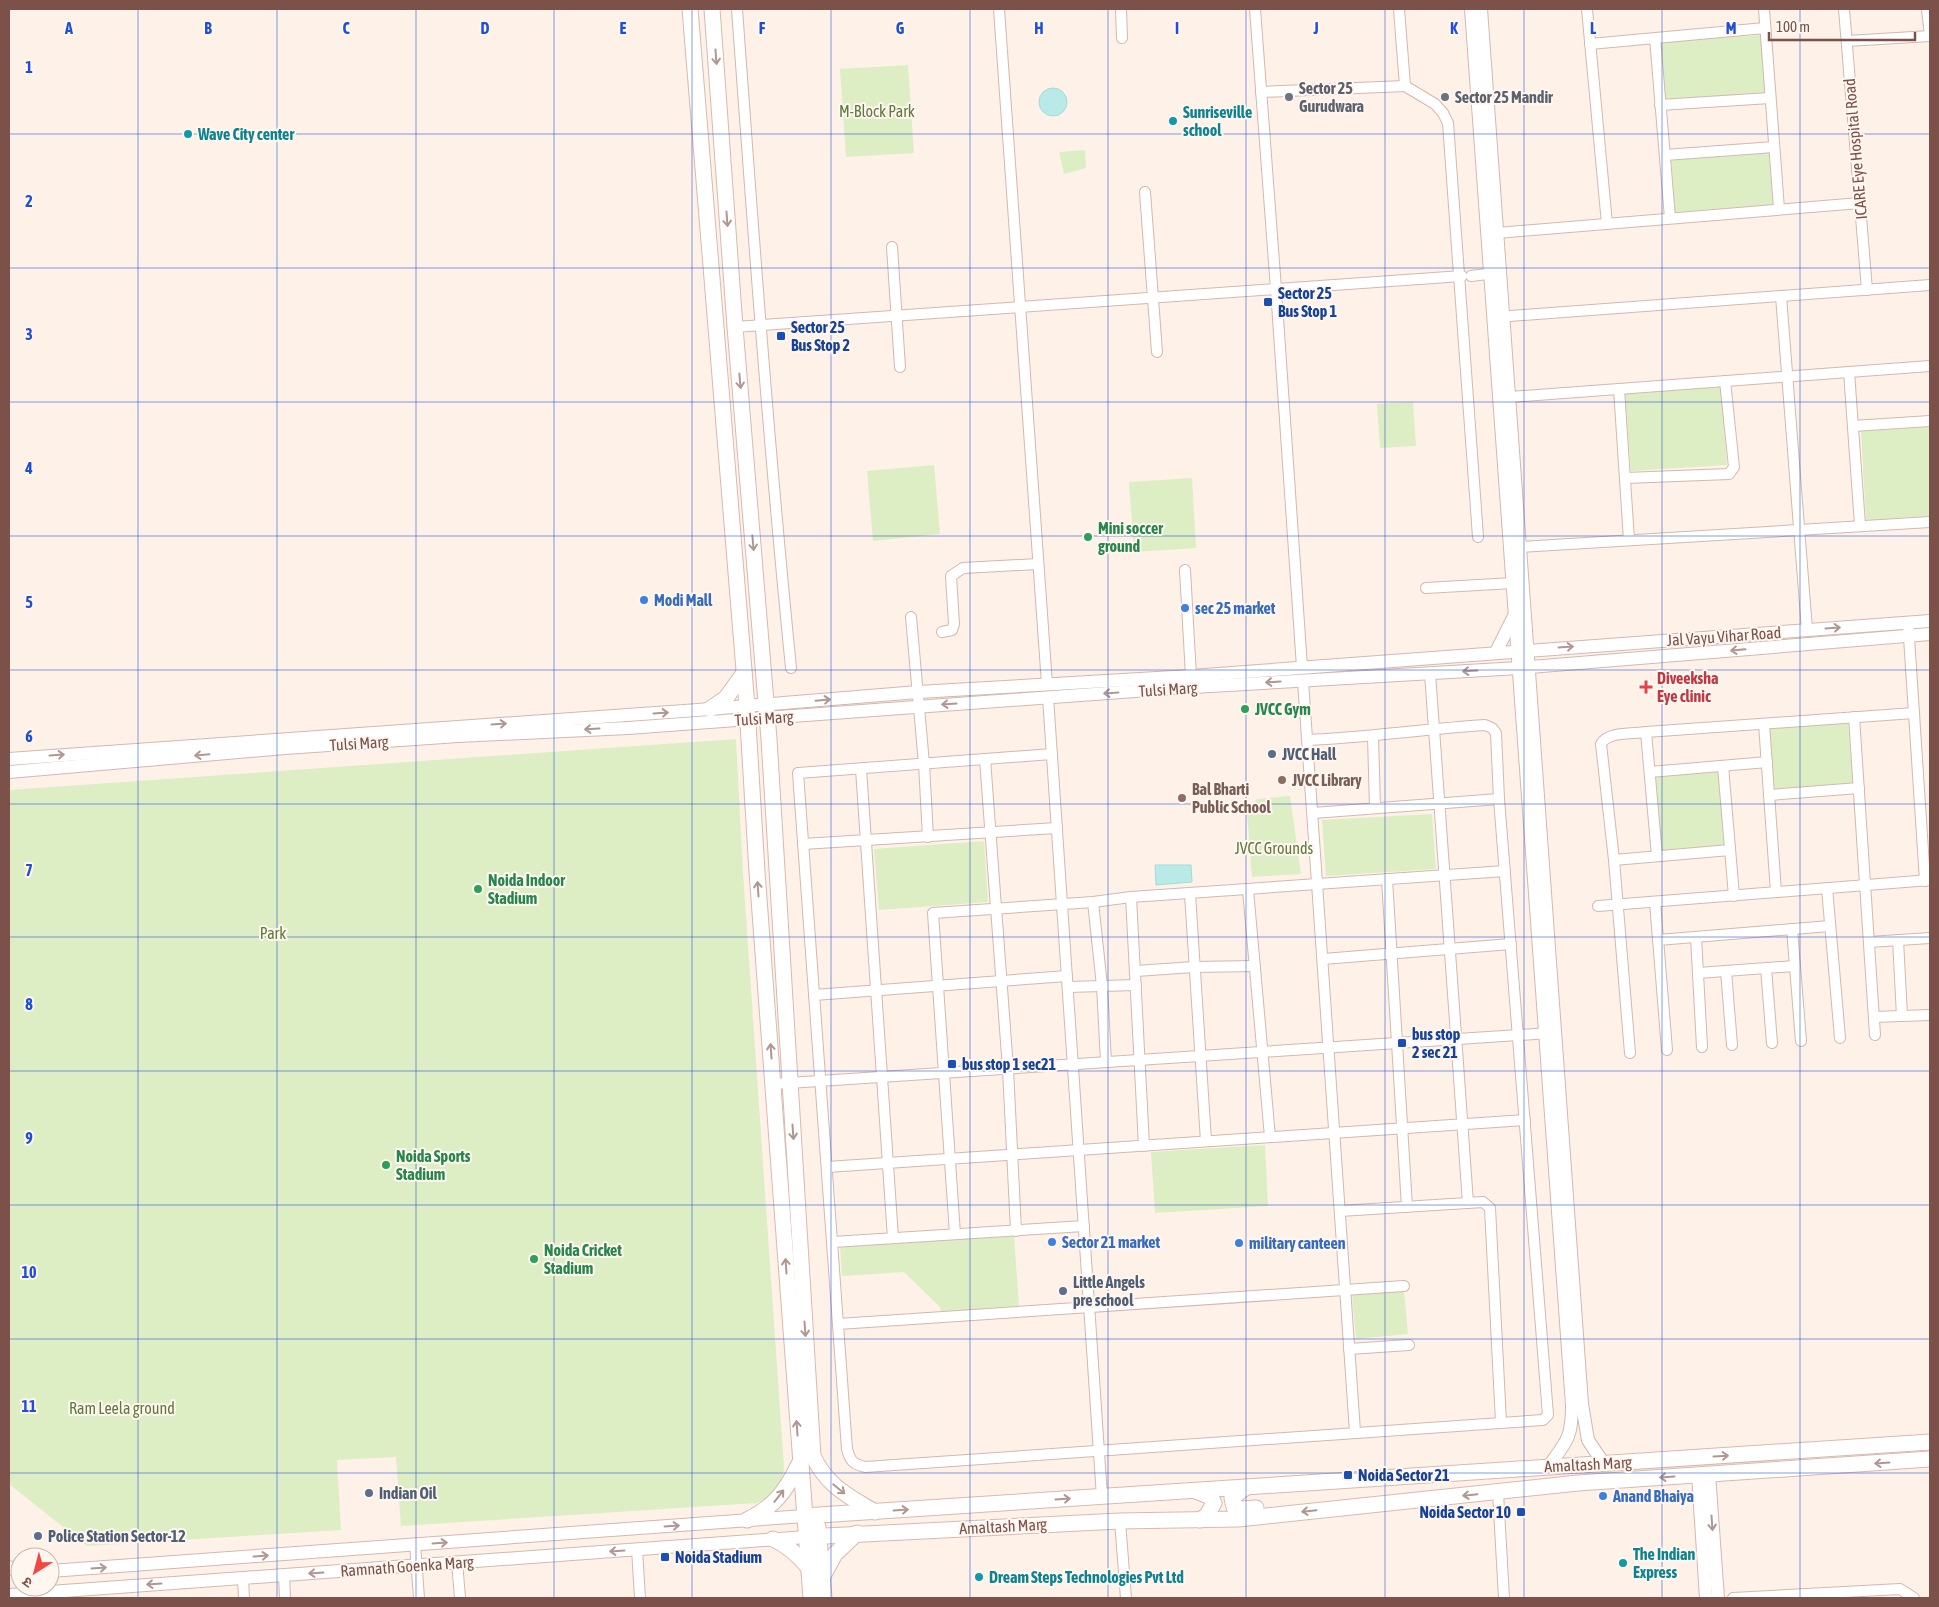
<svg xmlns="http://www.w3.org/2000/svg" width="1939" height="1607" font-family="'Asap Condensed','Noto Sans Devanagari',sans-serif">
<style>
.green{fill:#ddeec4}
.water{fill:#baeae8;stroke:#9fddda}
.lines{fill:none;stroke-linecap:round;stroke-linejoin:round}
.minor-casing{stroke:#d4b8af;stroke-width:12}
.tertiary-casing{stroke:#d4b8af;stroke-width:14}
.secondary-casing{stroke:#dab9ae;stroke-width:17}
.minor{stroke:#fff;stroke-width:10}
.tertiary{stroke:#fff;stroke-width:12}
.secondary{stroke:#fff;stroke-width:15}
.oneway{stroke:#b09792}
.grid{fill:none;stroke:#1d4ed8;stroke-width:1;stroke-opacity:0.55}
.worship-dot{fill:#6b7280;stroke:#fff6f0;stroke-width:2}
.culture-dot{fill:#0f9aa8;stroke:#fff6f0;stroke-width:2}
.transit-dot{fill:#1a4fb4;stroke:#fff6f0;stroke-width:2}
.leisure-dot{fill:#2e9e5b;stroke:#fff6f0;stroke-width:2}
.shop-dot{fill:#3f7fe0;stroke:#fff6f0;stroke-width:2}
.health-dot{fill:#e0444e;stroke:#fff6f0;stroke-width:2}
.service-dot{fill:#5c6f8a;stroke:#fff6f0;stroke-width:2}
.education-dot{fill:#8d6e63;stroke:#fff6f0;stroke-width:2}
.labels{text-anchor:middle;stroke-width:4;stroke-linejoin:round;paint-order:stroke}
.worship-label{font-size:16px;font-weight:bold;fill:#5b616d;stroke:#fff6f0;text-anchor:start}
.park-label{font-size:16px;fill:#5c7b3c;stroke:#fff6f0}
.culture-label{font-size:16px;font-weight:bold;fill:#0d838f;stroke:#fff6f0;text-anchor:start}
.street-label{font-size:16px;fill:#7b5149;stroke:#fff6f0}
.transit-label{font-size:16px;font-weight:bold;fill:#164399;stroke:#fff6f0;text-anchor:start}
.leisure-label{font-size:16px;font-weight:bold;fill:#27864d;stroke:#fff6f0;text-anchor:start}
.shop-label{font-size:16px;font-weight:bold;fill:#366cbe;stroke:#fff6f0;text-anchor:start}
.health-label{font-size:16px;font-weight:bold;fill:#be3a42;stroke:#fff6f0;text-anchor:start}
.service-label{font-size:16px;font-weight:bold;fill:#4e5e75;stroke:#fff6f0;text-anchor:start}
.education-label{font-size:16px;font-weight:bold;fill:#785e54;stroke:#fff6f0;text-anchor:start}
.grid-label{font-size:16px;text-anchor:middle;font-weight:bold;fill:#1d4ed8;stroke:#fff6f0;stroke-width:4;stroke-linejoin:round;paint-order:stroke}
</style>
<rect width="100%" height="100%" fill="#fef1e8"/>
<g class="green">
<path d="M1761 35 1766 93 1664 100 1660 42Z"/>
<path d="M908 65 914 153 846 157 840 69Z"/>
<path d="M1085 150 1086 168 1064 174 1059 152Z"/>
<path d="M1769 153 1773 205 1675 212 1671 160Z"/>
<path d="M1721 386 1727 465 1631 471 1625 393Z"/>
<path d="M1413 402 1416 446 1380 448 1377 404Z"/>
<path d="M1930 427V516L1866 520 1861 431Z"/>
<path d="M934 465 940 534 873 541 867 471Z"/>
<path d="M1192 478 1196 548 1134 552 1129 482Z"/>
<path d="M1848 722 1853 784 1774 790 1769 729Z"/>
<path d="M736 739 743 873 784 1468C782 1489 775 1493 757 1503L401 1526 396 1457 337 1460 341 1530 87 1546 9 1484V790Z"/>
<path d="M1718 770 1725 846 1661 852 1655 775Z"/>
<path d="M1290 796 1301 874 1252 877 1247 811 1257 799Z"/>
<path d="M1432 814 1436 869 1326 876 1322 820Z"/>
<path d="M984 841 988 902 879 910 874 849Z"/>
<path d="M1265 1145 1268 1206 1155 1213 1151 1152Z"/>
<path d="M1014 1236 1019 1307 941 1312 940 1307 904 1272 842 1276 840 1247Z"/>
<path d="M1404 1291 1408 1334 1356 1339 1352 1295Z"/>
</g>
<g class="water">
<circle cx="1053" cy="102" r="14"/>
<path d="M1155 865H1191L1192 882 1156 885Z"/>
</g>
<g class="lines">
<defs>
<g id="minor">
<path d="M737 9C753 229 769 449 791 668"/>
<path d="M999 9 1047 684"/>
<path d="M1121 9 1122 38"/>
<path d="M1255 9 1276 289 1302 667"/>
<path d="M1399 9 1405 86"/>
<path d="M1587 9 1607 224"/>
<path d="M1764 9 1779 209"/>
<path d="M1844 9 1867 290"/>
<path d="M1927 9 1930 36"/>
<path d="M1655 38 1670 218"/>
<path d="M1847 41 1930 36"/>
<path d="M1590 44 1765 28"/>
<path d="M1261 92 1405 86 1435 104 1443 113 1448 123 1478 537"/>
<path d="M1660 105 1770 98"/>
<path d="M1665 155 1774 147"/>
<path d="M1145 192 1157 352"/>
<path d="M1497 233 1860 203"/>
<path d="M892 247 900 367"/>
<path d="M1471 276 1496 273"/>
<path d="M1781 296 1807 630"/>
<path d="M1497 317 1930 285"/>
<path d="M735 327 1462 276"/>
<path d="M1849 372 1860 525"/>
<path d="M1619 389 1629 540"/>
<path d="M1509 397 1930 366"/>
<path d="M1853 426 1930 421"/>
<path d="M1625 478 1729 474 1734 467 1725 381"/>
<path d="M1520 547 1930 522"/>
<path d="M1185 570 1191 676"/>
<path d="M1426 588 1513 583"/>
<path d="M911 617 924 764 928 837"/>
<path d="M1908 622 1925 881"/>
<path d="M942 632 952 630 954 624 951 576 963 568 1038 564"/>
<path d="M1430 673 1468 1203"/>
<path d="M1303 681 1355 1432"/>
<path d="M1048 697 1102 1497"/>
<path d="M1854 717 1875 1035"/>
<path d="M1764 724 1776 892"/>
<path d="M1646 732 1657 856"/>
<path d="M1373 736 1375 808"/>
<path d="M1052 754 798 773 847 1449C850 1461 853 1464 865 1467L1543 1420 1548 1415 1499 799 1496 733 1492 728 1485 725C1426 729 1367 737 1308 740"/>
<path d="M985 759 1008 1069 1016 1231"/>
<path d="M1723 766 1734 896"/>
<path d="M861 769 893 1238"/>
<path d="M1650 772 1767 762"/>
<path d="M1769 795 1859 788"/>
<path d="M1313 813 1499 799"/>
<path d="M803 844 1057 828"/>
<path d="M1614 860 1730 850"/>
<path d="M1387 879 1407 1207"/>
<path d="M1827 888 1840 1038"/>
<path d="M1248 890 1270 1137"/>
<path d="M1190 894 1206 1141"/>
<path d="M1131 897 1144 1146"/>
<path d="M1093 902 1102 986 1106 1062"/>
<path d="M1655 902 1667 1050"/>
<path d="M1598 906 1930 880"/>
<path d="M1792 929 1801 1041"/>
<path d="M1696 937 1702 1047"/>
<path d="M1658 940 1830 926"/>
<path d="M1898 940 1902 1016"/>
<path d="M1869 942 1930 938"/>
<path d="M1323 959 1511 944"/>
<path d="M1766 968 1772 1043"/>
<path d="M1136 971 1194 967 1255 966"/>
<path d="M1726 971 1732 1045"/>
<path d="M1698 973 1795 966"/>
<path d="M1068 987 1136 985"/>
<path d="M814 995 1067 976"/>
<path d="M1874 1017 1930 1015"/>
<path d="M1630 1053 1614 860 1601 744C1608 731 1633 734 1646 732L1914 713"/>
<path d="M773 1084 1550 1033"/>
<path d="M827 1167 1525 1120"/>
<path d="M1340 1211 1483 1202 1490 1208 1501 1422"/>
<path d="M955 1234 933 913 1093 902 1131 897 1505 871"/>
<path d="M833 1242 1084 1226"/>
<path d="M838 1324 1404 1286"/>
<path d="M1349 1349 1409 1345"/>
<path d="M1498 1492 1504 1598"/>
<path d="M1120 1521 1126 1598"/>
<path d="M415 1544 419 1598"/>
<path d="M637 1549 640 1598"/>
<path d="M457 1562 460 1598"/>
<path d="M284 1575 285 1598"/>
<path d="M243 1578 244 1598"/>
<path d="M1733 1598 1900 1589 1914 1598"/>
</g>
<g id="tertiary">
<path d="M1471 9 1572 1405C1572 1438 1567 1441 1548 1467"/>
<path d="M1481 9 1582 1404 1588 1440 1604 1464"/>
<path d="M1496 652 1515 614"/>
<path d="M9 759 698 710 918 692 1191 676 1930 621"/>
<path d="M9 772 285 748 458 736 628 728 1176 688 1519 668 1930 634"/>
<path d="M1709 1474 1718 1598"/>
<path d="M1698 1475 1706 1598"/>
<path d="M9 1567 20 1573"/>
<path d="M50 1571 804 1516"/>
<path d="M9 1595 806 1537"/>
</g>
<g id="secondary">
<path d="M690 9 747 707 757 872 811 1598"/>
<path d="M712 9 735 327 769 739 813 1456C827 1486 848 1496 875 1512"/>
<path d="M710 709 726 698 744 673"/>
<path d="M1246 1487 1232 1498 1234 1507 1241 1509 1256 1508"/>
<path d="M1196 1491 1211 1497 1214 1503 1207 1515 1200 1520"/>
<path d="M804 1516 1930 1442"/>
<path d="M747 1520C774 1507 786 1491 799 1464"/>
<path d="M818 1527 824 1598"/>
<path d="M806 1537 1120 1521 1238 1519 1578 1483 1930 1459"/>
<path d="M773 1539C787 1545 798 1555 808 1567"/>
<path d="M823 1576 835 1554 857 1533"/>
</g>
</defs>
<use href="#minor" class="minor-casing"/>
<use href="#tertiary" class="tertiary-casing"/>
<use href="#secondary" class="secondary-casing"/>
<use href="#minor" class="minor"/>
<use href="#tertiary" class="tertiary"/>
<use href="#secondary" class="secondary"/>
</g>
<defs><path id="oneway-shaft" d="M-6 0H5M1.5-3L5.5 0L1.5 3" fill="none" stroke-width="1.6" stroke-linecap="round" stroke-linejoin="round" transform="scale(1.25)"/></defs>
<g class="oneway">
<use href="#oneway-shaft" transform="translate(716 57) rotate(86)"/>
<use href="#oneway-shaft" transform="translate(727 219) rotate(86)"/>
<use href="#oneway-shaft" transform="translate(740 381) rotate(85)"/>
<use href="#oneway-shaft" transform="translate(753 543) rotate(85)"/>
<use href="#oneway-shaft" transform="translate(1833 628) rotate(-4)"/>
<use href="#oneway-shaft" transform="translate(1566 647) rotate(-4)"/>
<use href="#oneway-shaft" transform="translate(1738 650) rotate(175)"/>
<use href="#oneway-shaft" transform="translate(1470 671) rotate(177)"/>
<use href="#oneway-shaft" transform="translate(1273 682) rotate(177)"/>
<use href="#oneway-shaft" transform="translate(1111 693) rotate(176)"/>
<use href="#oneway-shaft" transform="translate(823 700) rotate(-5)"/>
<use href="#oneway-shaft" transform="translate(949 704) rotate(176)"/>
<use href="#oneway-shaft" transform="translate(661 713) rotate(-4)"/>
<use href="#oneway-shaft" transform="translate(499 724) rotate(-4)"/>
<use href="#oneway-shaft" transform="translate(592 729) rotate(177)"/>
<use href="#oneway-shaft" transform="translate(57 755) rotate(-4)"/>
<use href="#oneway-shaft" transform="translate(202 755) rotate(175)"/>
<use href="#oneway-shaft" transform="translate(758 889) rotate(-94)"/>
<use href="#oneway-shaft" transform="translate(771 1051) rotate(-94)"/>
<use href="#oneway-shaft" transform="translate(793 1132) rotate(86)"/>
<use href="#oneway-shaft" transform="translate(786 1266) rotate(-94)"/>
<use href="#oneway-shaft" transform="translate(805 1329) rotate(86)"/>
<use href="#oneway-shaft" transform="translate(797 1428) rotate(-94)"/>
<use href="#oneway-shaft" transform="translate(1721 1456) rotate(-3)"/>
<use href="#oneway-shaft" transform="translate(1882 1463) rotate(176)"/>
<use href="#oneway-shaft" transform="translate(1667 1477) rotate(176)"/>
<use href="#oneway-shaft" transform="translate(839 1489) rotate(39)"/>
<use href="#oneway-shaft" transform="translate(1470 1495) rotate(174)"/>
<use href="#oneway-shaft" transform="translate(779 1496) rotate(-52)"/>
<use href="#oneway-shaft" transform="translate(1063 1499) rotate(-4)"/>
<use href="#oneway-shaft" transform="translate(901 1510) rotate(-4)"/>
<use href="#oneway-shaft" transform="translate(1309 1511) rotate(174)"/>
<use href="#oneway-shaft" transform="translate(1712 1523) rotate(86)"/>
<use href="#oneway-shaft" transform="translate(672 1526) rotate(-4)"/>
<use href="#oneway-shaft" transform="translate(440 1543) rotate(-4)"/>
<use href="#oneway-shaft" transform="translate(617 1551) rotate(176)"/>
<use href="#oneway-shaft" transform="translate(261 1556) rotate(-4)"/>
<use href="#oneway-shaft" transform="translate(99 1568) rotate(-4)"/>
<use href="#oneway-shaft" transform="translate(316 1573) rotate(176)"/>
<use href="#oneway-shaft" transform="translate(154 1584) rotate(176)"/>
</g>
<path class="grid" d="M138 9V1598M277 9V1598M416 9V1598M554 9V1598M692 9V1598M831 9V1598M970 9V1598M1108 9V1598M1246 9V1598M1385 9V1598M1524 9V1598M1662 9V1598M1800 9V1598M9 134H1930M9 268H1930M9 402H1930M9 536H1930M9 670H1930M9 804H1930M9 937H1930M9 1071H1930M9 1205H1930M9 1339H1930M9 1473H1930"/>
<g class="worship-dot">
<circle cx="1289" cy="97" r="5"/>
<circle cx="1445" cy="97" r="5"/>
</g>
<g class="culture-dot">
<circle cx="1173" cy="121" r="5"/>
<circle cx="188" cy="134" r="5"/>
<circle cx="1623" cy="1563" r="5"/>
<circle cx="979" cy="1577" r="5"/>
</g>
<g class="transit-dot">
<rect x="1263" y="297" width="10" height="10" rx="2.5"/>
<rect x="776" y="331" width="10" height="10" rx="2.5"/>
<rect x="1397" y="1038" width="10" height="10" rx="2.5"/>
<rect x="947" y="1059" width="10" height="10" rx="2.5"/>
<rect x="1343" y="1470" width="10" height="10" rx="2.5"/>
<rect x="1516" y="1507" width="10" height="10" rx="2.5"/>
<rect x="660" y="1552" width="10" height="10" rx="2.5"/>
</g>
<g class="leisure-dot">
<circle cx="1088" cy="537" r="5"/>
<circle cx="1245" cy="709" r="5"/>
<circle cx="478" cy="889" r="5"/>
<circle cx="386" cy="1165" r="5"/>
<circle cx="534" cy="1259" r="5"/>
</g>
<g class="shop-dot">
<circle cx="644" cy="600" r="5"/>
<circle cx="1185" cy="608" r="5"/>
<circle cx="1052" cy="1242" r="5"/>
<circle cx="1239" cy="1243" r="5"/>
<circle cx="1603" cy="1496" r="5"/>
</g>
<path class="health-dot" d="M1643.5 679.5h5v5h5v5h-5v5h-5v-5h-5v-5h5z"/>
<g class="service-dot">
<circle cx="1272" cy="754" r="5"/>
<circle cx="1063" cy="1291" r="5"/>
<circle cx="369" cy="1493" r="5"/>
<circle cx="38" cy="1536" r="5"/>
</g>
<g class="education-dot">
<circle cx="1282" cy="780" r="5"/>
<circle cx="1182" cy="798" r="5"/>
</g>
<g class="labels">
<g class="worship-label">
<text x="1299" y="94">Sector 25<tspan x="1299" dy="18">Gurudwara</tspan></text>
<text x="1455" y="103">Sector 25 Mandir</text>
</g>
<g class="park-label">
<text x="877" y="117">M-Block Park</text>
<text x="1274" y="854">JVCC Grounds</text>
<text x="273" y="939">Park</text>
<text x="122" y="1414">Ram Leela ground</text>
</g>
<g class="culture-label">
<text x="1183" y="118">Sunriseville<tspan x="1183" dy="18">school</tspan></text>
<text x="198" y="140">Wave City center</text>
<text x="1633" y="1560">The Indian<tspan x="1633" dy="18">Express</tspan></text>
<text x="989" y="1583">Dream Steps Technologies Pvt Ltd</text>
</g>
<g class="street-label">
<text transform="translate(1855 149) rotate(-95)" y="6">ICARE Eye Hospital Road</text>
<text transform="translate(1724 636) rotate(-4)" y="6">Jal Vayu Vihar Road</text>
<text transform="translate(1168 689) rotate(-4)" y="6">Tulsi Marg</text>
<text transform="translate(764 718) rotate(-4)" y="6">Tulsi Marg</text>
<text transform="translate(359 743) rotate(-4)" y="6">Tulsi Marg</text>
<text transform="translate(1588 1464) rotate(-3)" y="6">Amaltash Marg</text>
<text transform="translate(1003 1526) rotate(-3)" y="6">Amaltash Marg</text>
<text transform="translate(407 1566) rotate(-4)" y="6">Ramnath Goenka Marg</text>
</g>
<g class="transit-label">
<text x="1278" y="299">Sector 25<tspan x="1278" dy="18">Bus Stop 1</tspan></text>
<text x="791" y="333">Sector 25<tspan x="791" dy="18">Bus Stop 2</tspan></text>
<text x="1412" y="1040">bus stop<tspan x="1412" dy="18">2 sec 21</tspan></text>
<text x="962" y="1070">bus stop 1 sec21</text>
<text x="1358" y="1481">Noida Sector 21</text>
<text x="1511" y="1518" text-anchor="end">Noida Sector 10</text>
<text x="675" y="1563">Noida Stadium</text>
</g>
<g class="leisure-label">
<text x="1098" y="534">Mini soccer<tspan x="1098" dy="18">ground</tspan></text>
<text x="1255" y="715">JVCC Gym</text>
<text x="488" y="886">Noida Indoor<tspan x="488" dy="18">Stadium</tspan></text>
<text x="396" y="1162">Noida Sports<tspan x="396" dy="18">Stadium</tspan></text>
<text x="544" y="1256">Noida Cricket<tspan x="544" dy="18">Stadium</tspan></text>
</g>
<g class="shop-label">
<text x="654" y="606">Modi Mall</text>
<text x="1195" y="614">sec 25 market</text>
<text x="1062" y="1248">Sector 21 market</text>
<text x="1249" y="1249">military canteen</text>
<text x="1613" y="1502">Anand Bhaiya</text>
</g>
<g class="health-label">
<text x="1657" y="684">Diveeksha<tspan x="1657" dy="18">Eye clinic</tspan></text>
</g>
<g class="service-label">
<text x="1282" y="760">JVCC Hall</text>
<text x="1073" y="1288">Little Angels<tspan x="1073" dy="18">pre school</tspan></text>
<text x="379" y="1499">Indian Oil</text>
<text x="48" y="1542">Police Station Sector-12</text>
</g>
<g class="education-label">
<text x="1292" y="786">JVCC Library</text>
<text x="1192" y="795">Bal Bharti<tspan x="1192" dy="18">Public School</tspan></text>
</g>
</g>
<g class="grid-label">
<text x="69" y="34">A</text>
<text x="208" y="34">B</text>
<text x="346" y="34">C</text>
<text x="485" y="34">D</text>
<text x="623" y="34">E</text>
<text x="762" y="34">F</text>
<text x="900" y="34">G</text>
<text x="1039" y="34">H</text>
<text x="1177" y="34">I</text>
<text x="1316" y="34">J</text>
<text x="1454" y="34">K</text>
<text x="1593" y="34">L</text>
<text x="1731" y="34">M</text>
<text x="29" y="73">1</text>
<text x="29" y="207">2</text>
<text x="29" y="340">3</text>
<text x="29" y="474">4</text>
<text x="29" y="608">5</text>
<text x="29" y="742">6</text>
<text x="29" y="876">7</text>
<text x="29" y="1010">8</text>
<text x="29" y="1144">9</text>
<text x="29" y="1278">10</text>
<text x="29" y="1412">11</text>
</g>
<rect width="1939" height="1607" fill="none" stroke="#7b5149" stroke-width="20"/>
<g transform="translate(35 1572) rotate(216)"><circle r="24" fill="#fff6f0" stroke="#cab4ad"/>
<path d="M0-4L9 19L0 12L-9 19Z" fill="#f14844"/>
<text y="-8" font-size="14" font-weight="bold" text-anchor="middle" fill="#7b5149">उ</text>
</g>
<path d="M1769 32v8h146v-8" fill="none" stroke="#7b5149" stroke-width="2.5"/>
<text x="1776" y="32" font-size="15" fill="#7b5149" stroke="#fff6f0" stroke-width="4" paint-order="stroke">100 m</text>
</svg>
